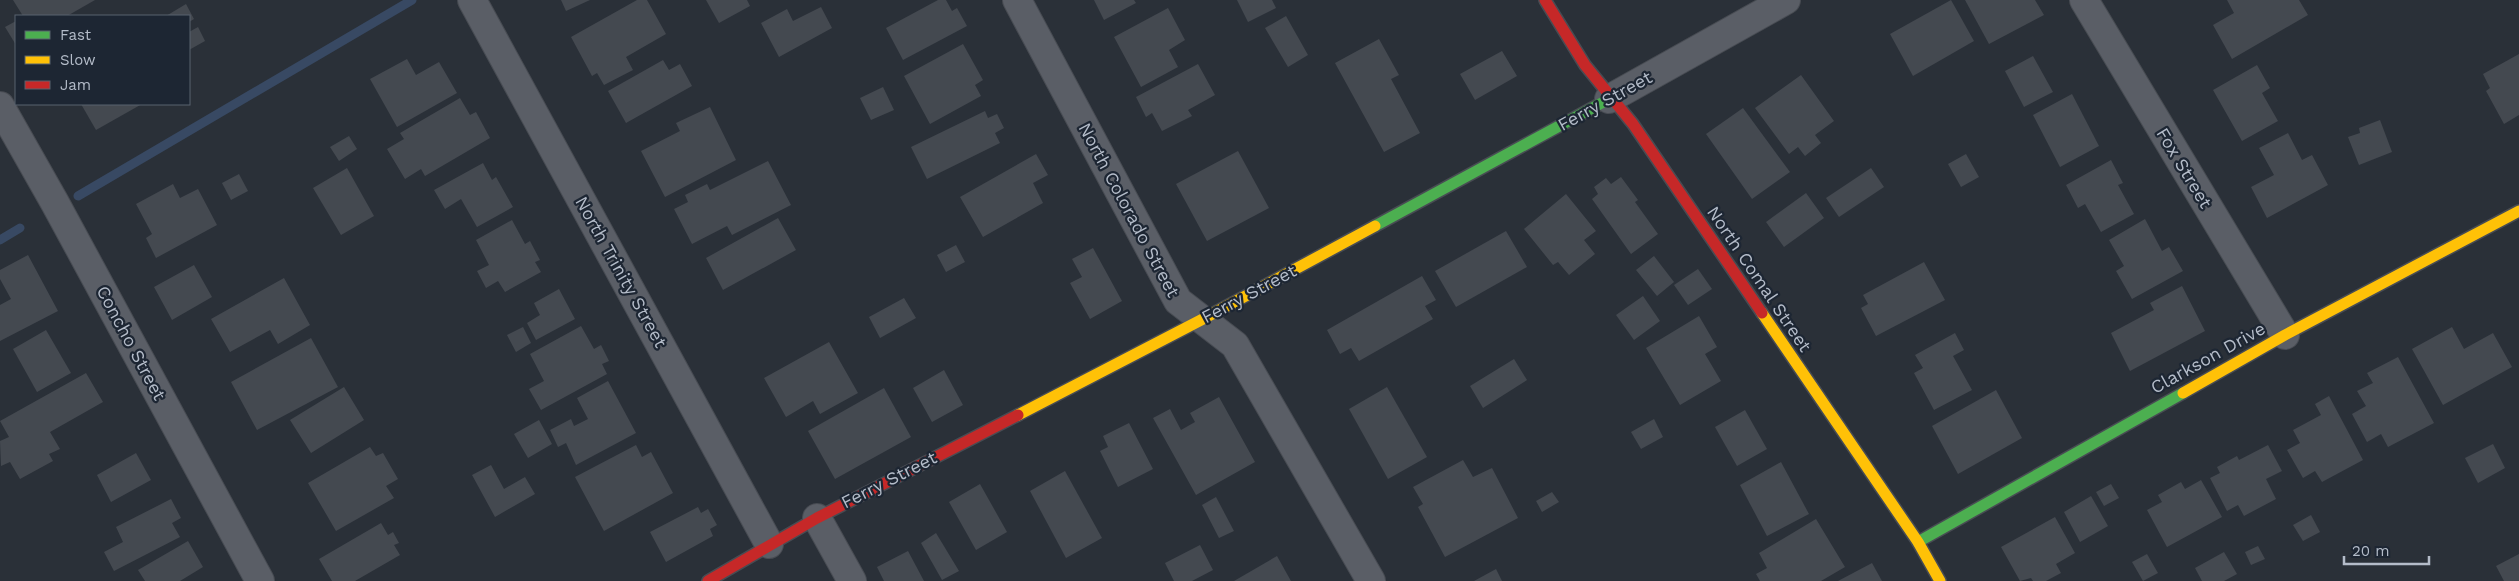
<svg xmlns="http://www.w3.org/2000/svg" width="2519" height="581" font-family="'Work Sans',sans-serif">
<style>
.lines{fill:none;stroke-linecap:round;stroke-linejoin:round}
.stream{stroke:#384963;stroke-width:9}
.building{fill:#444950}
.street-casing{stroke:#484c53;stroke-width:30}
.fast-casing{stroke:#484c53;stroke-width:14}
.slow-casing{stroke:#484c53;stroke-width:14}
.jam-casing{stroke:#484c53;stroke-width:14}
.street{stroke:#5a5e66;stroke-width:28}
.fast{stroke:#4caf50;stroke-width:11}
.slow{stroke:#ffc107;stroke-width:11}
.jam{stroke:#c62828;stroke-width:11}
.labels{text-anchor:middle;stroke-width:4.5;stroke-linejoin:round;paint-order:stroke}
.street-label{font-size:18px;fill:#b4bcc9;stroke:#1d2633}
</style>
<rect width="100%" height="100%" fill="#2a3038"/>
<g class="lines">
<g class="stream">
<path d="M78 196 412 0"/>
<path d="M0 240 20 228"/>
</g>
</g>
<g class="building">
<path d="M13 0H95L67 16H23Z"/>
<path d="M561 0H590L566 11Z"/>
<path d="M637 0H647L666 34 626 57 633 70 604 85 597 73 592 76 571 37Z"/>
<path d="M706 0H747L750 6 719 23Z"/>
<path d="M938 0H946L952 11 957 8 967 26 903 60 886 28Z"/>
<path d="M1094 0H1134L1136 3 1104 20Z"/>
<path d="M1237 0H1272L1276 8 1248 22Z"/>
<path d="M1951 0 1974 41 1913 76 1890 34Z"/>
<path d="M1965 0H2035L2044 15 1989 44Z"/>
<path d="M2227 0H2299L2308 15 2232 59 2213 25 2234 13Z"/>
<path d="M186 4 194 19 189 22V16H166Z"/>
<path d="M821 7 832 28 779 57 761 23 787 9 793 21Z"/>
<path d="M1168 8 1185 40 1169 50 1178 67 1141 87 1114 37Z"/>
<path d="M1286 16 1308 55 1288 67 1265 28Z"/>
<path d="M16 21V45L5 27Z"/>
<path d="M198 27 205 41 189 50V32Z"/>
<path d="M1379 39 1399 75 1391 79 1420 133 1384 152 1335 63Z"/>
<path d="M963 44 983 80 975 85 981 96 930 124 904 76Z"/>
<path d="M1502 51 1517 76 1475 100 1460 74Z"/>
<path d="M2519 54V115L2504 124 2486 91 2490 88 2483 74Z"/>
<path d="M2033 56 2053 92 2024 107 2005 71Z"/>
<path d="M407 59 416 75 439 62 457 93 397 127 370 79Z"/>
<path d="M663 60 669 70 680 64 692 86 626 123 608 91Z"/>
<path d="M1198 64 1215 95 1188 110 1192 116 1162 131 1152 113 1146 117 1136 97Z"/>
<path d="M2257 65 2270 88 2262 93 2278 121 2242 141 2213 90Z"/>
<path d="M1801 75 1834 121 1815 135 1821 143 1805 156 1798 147 1789 154 1755 108Z"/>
<path d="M883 87 894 110 871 120 860 98Z"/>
<path d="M2072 94 2099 146 2060 167 2033 115Z"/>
<path d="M460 98 470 115 476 112 490 138 425 176 421 169 405 179 387 149 404 139 400 133Z"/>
<path d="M81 104H142L96 130Z"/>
<path d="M710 107 736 160 665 197 641 151 680 131 676 123Z"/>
<path d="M1743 108 1790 172 1752 199 1706 134Z"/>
<path d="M985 111 988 118 997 114 1004 128 995 133 1000 143 927 179 911 147Z"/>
<path d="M2380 120 2392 152 2359 165 2348 137 2360 133 2359 128Z"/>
<path d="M2288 133 2302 160 2312 155 2328 185 2267 218 2251 187 2274 175 2259 148Z"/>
<path d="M349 136 357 149 339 161 330 147Z"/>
<path d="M1238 151 1269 208 1207 241 1176 184Z"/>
<path d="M1036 154 1048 175 1033 183 1043 203 983 237 960 197Z"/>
<path d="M1966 154 1979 177 1961 187 1948 164Z"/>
<path d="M2111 160 2123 183 2118 185 2134 214 2101 232 2085 204 2078 208 2066 185Z"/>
<path d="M768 161 791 205 732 235 727 226 692 244 674 209 688 202 685 195 707 184 710 190Z"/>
<path d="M483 163 492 180 496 177 513 207 477 227 461 199 445 209 434 190Z"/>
<path d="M347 168 374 216 341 235 313 188Z"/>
<path d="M1871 168 1884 187 1839 217 1826 198Z"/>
<path d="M239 174 248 191 231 200 222 183Z"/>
<path d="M1621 177 1638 200 1635 202 1658 234 1631 254 1592 199 1598 194 1594 187 1606 178 1611 184Z"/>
<path d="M173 184 180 198 198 189 217 225 156 258 146 238 152 234 136 204Z"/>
<path d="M1806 193 1824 218 1784 247 1766 222Z"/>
<path d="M1566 194 1596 231 1584 240 1595 254 1569 275 1558 262 1553 265 1524 229Z"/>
<path d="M778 218 796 250 723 290 706 258Z"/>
<path d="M2145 219 2162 251 2169 247 2183 271 2132 299 2116 271 2124 266 2109 240Z"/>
<path d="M512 220 525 244 530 241 540 260 535 262 541 272 505 292 498 281 486 288 477 271 489 265 476 240Z"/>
<path d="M1506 231 1527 267 1456 307 1435 271Z"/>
<path d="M956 245 965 262 946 272 937 255Z"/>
<path d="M1093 248 1122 301 1090 319 1070 283 1082 277 1072 259Z"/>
<path d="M28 255 58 311 0 341V305L11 299 0 279V270Z"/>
<path d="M1654 256 1674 282 1657 296 1636 270Z"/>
<path d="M1924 262 1945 300 1876 336 1861 308 1868 304 1863 295Z"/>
<path d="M194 265 212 297 172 320 154 287Z"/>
<path d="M1698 269 1712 289 1688 305 1674 285Z"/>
<path d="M1422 276 1436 300 1425 306 1433 319 1359 361 1351 348 1340 354 1327 330Z"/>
<path d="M284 278 310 325 278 344 270 330 230 352 211 319Z"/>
<path d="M2182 286 2205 331 2130 371 2111 333 2154 310 2150 303Z"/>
<path d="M559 289 575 319 536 340 527 323 540 315 534 303Z"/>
<path d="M1643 296 1660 321 1634 340 1616 315Z"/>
<path d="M904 298 916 318 880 338 869 317Z"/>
<path d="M1699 316 1717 347 1705 354 1721 381 1680 405 1646 348Z"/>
<path d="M581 326 594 349 601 345 609 361 602 364 607 374 541 410 529 389 544 381 530 354Z"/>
<path d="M523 327 531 343 516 352 507 335Z"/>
<path d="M2452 327 2464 349 2493 333 2512 367 2443 405 2412 349Z"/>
<path d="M46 330 71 373 37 392 13 349Z"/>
<path d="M1955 333 1964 350 1953 356 1972 390 1934 410 1914 373 1923 368 1915 355Z"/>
<path d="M311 338 338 387 257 430 231 382Z"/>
<path d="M829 342 858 393 820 414 813 401 786 417 764 378Z"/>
<path d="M2398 357 2434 423 2388 447 2381 434 2367 442 2352 414 2366 406 2357 391 2373 383 2367 373Z"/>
<path d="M1514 359 1527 380 1483 408 1470 386Z"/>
<path d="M944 370 963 405 932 422 913 388Z"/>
<path d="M86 373 103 402 50 432 60 449 49 454 53 461 20 479 10 462 1 466 0 441 9 437 0 421Z"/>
<path d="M608 381 636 433 576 465 566 443 558 447 550 430 571 419 574 426 588 419 577 398Z"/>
<path d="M344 387 364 420 311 453 290 420Z"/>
<path d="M1387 387 1427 457 1388 479 1349 409Z"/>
<path d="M884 388 911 437 835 479 808 431Z"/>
<path d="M1996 390 2022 438 1958 474 1932 426Z"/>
<path d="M2329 396 2363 460 2322 482 2315 471 2303 478 2287 450 2300 443 2293 430 2321 415 2315 404Z"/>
<path d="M1219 397 1255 462 1196 495 1153 418 1170 409 1181 430 1195 422 1190 413Z"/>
<path d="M1745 410 1767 449 1737 466 1715 427Z"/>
<path d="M1654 419 1663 437 1641 449 1631 432Z"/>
<path d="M539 420 552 444 528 458 514 434Z"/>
<path d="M1129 423 1153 469 1118 487 1100 451 1108 447 1103 436Z"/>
<path d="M2493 444 2505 468 2478 483 2465 458Z"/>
<path d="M636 445 642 457 651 452 673 493 604 531 575 477Z"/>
<path d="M2268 445 2282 471 2266 479 2276 499 2244 516 2238 505 2227 511 2210 478 2220 473 2217 467 2237 456 2239 460Z"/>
<path d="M370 447 376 456 383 453 398 479 386 486 394 498 336 531 308 483Z"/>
<path d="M136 453 151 480 111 502 97 475Z"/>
<path d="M1463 460 1473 477 1492 468 1518 518 1445 557 1418 507 1423 504 1413 487Z"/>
<path d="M1781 462 1809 514 1767 536 1740 485Z"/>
<path d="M491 465 504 489 525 477 535 494 495 517 472 475Z"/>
<path d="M1065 471 1102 538 1066 558 1030 491Z"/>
<path d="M2201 480 2222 517 2167 547 2147 510 2162 502 2158 495 2181 482 2185 489Z"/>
<path d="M980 484 1007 532 976 550 949 502Z"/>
<path d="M2111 484 2119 498 2104 506 2096 492Z"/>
<path d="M1552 492 1559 502 1542 512 1536 501Z"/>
<path d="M2091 496 2108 526 2080 542 2064 512Z"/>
<path d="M1216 497 1234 531 1219 538 1202 505Z"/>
<path d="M171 499 181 518 172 523 180 537 114 571 104 552 123 542 116 527Z"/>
<path d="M698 507 701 513 708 509 717 525 710 529 713 536 666 562 650 532Z"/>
<path d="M2311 515 2320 532 2303 541 2293 525Z"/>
<path d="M2055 517 2075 553 2056 564 2061 573 2046 581H2033L2031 578 2020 581 2001 547Z"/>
<path d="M1816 519 1845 567 1821 581H1760L1756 574 1767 568 1759 553Z"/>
<path d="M381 523 388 535 393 532 399 543 394 545 400 555 355 581H332L319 559Z"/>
<path d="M936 533 959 571 942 580 921 543Z"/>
<path d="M188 541 203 567 180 581H145L138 570Z"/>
<path d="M1200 545 1213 570 1192 581H1174L1165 563Z"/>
<path d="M2258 546 2265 559 2251 565 2245 552Z"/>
<path d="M908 551 924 581H884L877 567Z"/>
<path d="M2224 552 2237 574 2224 581H2202L2195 568Z"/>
<path d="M2147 554 2158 573 2143 581 2132 562Z"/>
<path d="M2519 554V581H2504L2496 566Z"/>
<path d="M1277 556 1291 581H1234Z"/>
<path d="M1872 563 1882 581H1838Z"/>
<path d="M1496 569 1502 581H1474Z"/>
</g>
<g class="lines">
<defs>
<g id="street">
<path d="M472 0 769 544"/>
<path d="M1017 0 1178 301 1235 345 1371 581"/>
<path d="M2084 0 2285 335"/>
<path d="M1609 99 1786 0"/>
<path d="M0 106 55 203 260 581"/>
<path d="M817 518 852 581"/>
</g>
<g id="fast">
<path d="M1375 226 1609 99"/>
<path d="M1918 542 2183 393"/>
</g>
<g id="slow">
<path d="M1762 313 1918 542 1940 581"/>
<path d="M2183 393 2285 335 2519 211"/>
<path d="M1018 415 1201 320 1375 226"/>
</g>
<g id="jam">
<path d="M1545 0 1585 65 1633 124 1762 313"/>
<path d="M708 581 817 518 1018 415"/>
</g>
</defs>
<use href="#street" class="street-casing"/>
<use href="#fast" class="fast-casing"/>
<use href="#slow" class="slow-casing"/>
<use href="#jam" class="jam-casing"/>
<use href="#street" class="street"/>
<use href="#fast" class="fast"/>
<use href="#slow" class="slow"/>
<use href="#jam" class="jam"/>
</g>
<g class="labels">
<g class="street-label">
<text transform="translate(1605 101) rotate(-29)" y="6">Ferry Street</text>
<text transform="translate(2184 168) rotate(59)" y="6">Fox Street</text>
<text transform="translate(1129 210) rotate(62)" y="6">North Colorado Street</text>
<text transform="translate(621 272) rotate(61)" y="6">North Trinity Street</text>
<text transform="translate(1759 279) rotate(56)" y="6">North Comal Street</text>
<text transform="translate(1249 294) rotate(-28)" y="6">Ferry Street</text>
<text transform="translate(131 343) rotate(62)" y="6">Concho Street</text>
<text transform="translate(2208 358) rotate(-29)" y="6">Clarkson Drive</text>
<text transform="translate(889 480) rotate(-27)" y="6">Ferry Street</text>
</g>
</g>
<rect x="15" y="15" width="175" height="90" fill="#1d2633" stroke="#59626f"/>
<rect x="25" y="31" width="25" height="8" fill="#4caf50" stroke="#59626f"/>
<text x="60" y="40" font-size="15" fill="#b4bcc9">Fast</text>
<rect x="25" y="56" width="25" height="8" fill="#ffc107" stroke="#59626f"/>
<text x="60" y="65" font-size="15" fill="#b4bcc9">Slow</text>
<rect x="25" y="81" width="25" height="8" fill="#c62828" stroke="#59626f"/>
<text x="60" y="90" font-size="15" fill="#b4bcc9">Jam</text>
<path d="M2344 556v8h85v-8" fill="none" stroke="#b4bcc9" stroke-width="2.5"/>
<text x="2352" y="556" font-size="15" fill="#b4bcc9" stroke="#1d2633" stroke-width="4" paint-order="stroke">20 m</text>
</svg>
